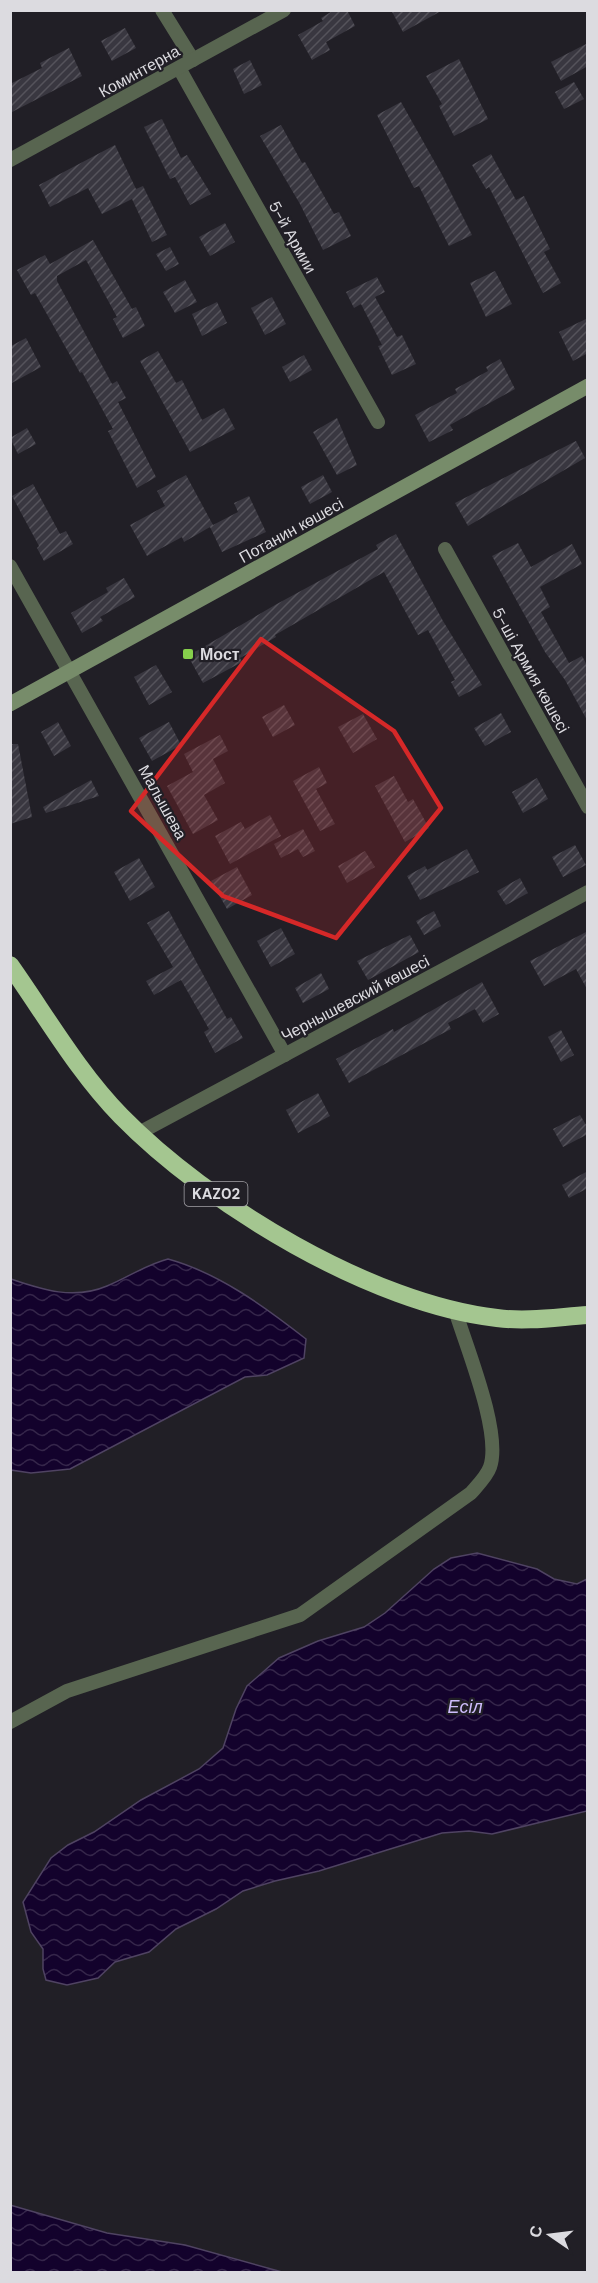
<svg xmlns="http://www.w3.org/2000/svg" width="598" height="2283" font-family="'DM Sans',sans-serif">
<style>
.water{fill:url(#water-waves);stroke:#4f4362;stroke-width:1.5}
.building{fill:url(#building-hatch)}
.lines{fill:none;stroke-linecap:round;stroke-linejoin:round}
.street{stroke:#586550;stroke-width:14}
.secondary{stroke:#778c6a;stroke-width:15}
.highway{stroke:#a4c690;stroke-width:18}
.marked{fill:#d62828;fill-opacity:0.2;stroke:#d62828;stroke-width:4.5;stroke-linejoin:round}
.poi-dot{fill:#86cf4c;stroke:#211f26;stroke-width:2}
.labels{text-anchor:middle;stroke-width:4.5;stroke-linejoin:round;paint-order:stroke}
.shield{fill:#211f26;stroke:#a4a3a8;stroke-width:1.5}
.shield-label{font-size:15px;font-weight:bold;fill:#dcdbe0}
.street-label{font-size:16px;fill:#dcdbe0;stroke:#211f26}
.poi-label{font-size:16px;font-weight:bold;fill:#dcdbe0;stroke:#211f26;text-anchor:start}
.water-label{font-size:18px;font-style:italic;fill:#cebcfc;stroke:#211f26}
</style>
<defs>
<pattern id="water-waves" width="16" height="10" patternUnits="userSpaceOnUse" patternTransform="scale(1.5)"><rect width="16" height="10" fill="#13022c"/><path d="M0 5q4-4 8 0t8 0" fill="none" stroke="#35264a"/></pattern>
<pattern id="building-hatch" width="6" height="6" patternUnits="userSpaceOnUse" patternTransform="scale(1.5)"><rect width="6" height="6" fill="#393740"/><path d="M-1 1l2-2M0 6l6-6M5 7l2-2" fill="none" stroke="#55535b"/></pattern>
</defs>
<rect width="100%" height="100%" fill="#211f26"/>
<g class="water">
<path d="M168 1259C219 1273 265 1307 306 1339L304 1358 267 1375 245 1377 70 1469 31 1473 11 1470V1279C43 1290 74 1300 107 1286 129 1277 145 1265 168 1259Z"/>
<path d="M477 1553 537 1569 554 1579 577 1584 587 1579V1811L492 1834 469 1831 442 1833 319 1871 275 1881 243 1891 216 1909 176 1929 149 1952 115 1962 98 1978 67 1985 46 1980 43 1969V1949L31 1932 23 1902 51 1858 68 1845 94 1832 141 1800 199 1769 223 1748 236 1709 247 1686 279 1658 318 1641 364 1627 385 1613 434 1569 451 1558Z"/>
<path d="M10 2205 107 2233 185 2245 282 2272H11Z"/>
</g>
<g class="building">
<path d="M334 10H347L355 26 326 42 330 50 312 60 298 35 323 21 321 18Z"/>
<path d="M391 10H443L403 32Z"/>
<path d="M125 28 136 48 112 61 101 41Z"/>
<path d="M588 43V66L561 81 551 62Z"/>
<path d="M69 48 82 76 10 113V84L42 68 40 63Z"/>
<path d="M459 59 488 119 454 136 439 106 442 104 426 76Z"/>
<path d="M250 60 262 85 244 94 233 69Z"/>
<path d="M574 82 584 99 564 109 555 92Z"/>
<path d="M401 102 442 175 472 235 449 246 419 186 414 188 377 115Z"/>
<path d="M162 119 181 158 187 155 211 194 190 205 175 177 170 179 144 127Z"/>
<path d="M281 125 302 163 305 162 334 214 339 212 351 236 323 250 300 204 260 136Z"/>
<path d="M115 145 136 189 143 186 167 235 152 242 132 199 102 214 88 188 50 207 39 185Z"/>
<path d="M491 154 516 200 524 196 550 249 544 252 561 283 543 293 489 187 486 189 472 165Z"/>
<path d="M225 223 235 242 210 256 199 237Z"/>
<path d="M93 240 132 309 136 307 145 326 123 338 113 319 117 317 86 260 57 276V281L112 384 117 381 126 398 118 402 156 477 137 488 108 431 113 429 82 372 80 373 35 293 31 295 17 270 45 255 50 264Z"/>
<path d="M170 247 179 264 166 271 156 254Z"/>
<path d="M495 271 512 304 486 317 470 283Z"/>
<path d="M377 277 385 292 375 297 397 337 402 335 416 364 392 375 378 346 382 345 361 304 354 308 346 292Z"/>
<path d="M185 280 197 302 175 313 163 292Z"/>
<path d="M272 297 286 324 265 335 251 308Z"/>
<path d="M217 302 227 323 202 336 192 314Z"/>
<path d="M588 318V353L573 361 559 332Z"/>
<path d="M26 338 41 367 10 384 11 346Z"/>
<path d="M158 351 176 383 182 380 202 420 224 408 235 429 190 452 140 361Z"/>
<path d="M304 355 312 370 290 382 282 367Z"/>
<path d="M500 359 515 389 450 425 453 430 429 442 415 415 457 393 455 389 488 371 486 367Z"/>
<path d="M337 418 357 465 337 475 313 432Z"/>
<path d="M27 428 36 444 18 454 10 438Z"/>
<path d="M576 441 585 458 468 526 455 503Z"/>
<path d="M186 475 213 525 238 512 234 503 249 496 266 532 222 552 210 527 184 542 182 537 147 556 130 525 165 506 157 491Z"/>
<path d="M323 475 332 492 310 504 301 487Z"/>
<path d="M33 484 60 534 66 531 73 544 44 561 37 548 39 546 12 496Z"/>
<path d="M396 534 443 621 482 685 459 697 451 682 455 680 428 630 418 635 384 572 275 635 276 637 240 658 242 662 203 683 188 656 275 605 378 549 376 545Z"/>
<path d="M518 543 531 567 572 544 582 564 540 587 550 607 541 612 569 663 582 656 588 667V722L565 680 545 652 492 556Z"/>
<path d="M124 578 135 597 100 617 103 621 82 633 71 613 108 592 106 588Z"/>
<path d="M156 665 172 692 149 705 134 677Z"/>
<path d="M284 705 295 725 273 737 262 717Z"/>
<path d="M501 713 511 732 485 746 474 728Z"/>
<path d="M363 714 377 739 353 753 338 727Z"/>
<path d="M58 722 71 746 54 756 41 732Z"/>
<path d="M169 722 181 745 152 761 139 738Z"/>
<path d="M220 735 228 751 213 759 225 783 204 795 218 820 193 834 167 786 193 772 184 754Z"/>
<path d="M10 744H18L32 817 10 824Z"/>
<path d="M319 767 327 783 316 789 335 824 320 831 293 781Z"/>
<path d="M394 776 408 802 413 799 429 828 405 842 375 786Z"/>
<path d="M537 778 548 799 523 813 512 792Z"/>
<path d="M91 780 99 796 46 813 43 807Z"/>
<path d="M270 815 281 836 230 864 215 836 241 822 245 829Z"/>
<path d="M303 829 315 851 303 857 298 849 281 858 274 844Z"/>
<path d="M575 845 586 865 563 877 552 857Z"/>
<path d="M467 849 479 872 420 900 407 876 425 866 427 870Z"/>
<path d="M365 851 375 867 347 883 338 866Z"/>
<path d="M139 858 155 887 130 901 114 872Z"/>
<path d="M237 867 252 895 227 909 211 881Z"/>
<path d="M520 878 528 893 506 905 497 891Z"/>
<path d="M169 911 227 1019 231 1017 243 1038 215 1053 204 1032 209 1029 181 980 154 995 146 981 173 967 147 923Z"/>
<path d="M434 911 441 926 424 935 416 921Z"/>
<path d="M281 928 295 954 271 967 257 941Z"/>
<path d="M588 931V991L576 969 544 986 530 961Z"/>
<path d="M410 935 419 952 368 980 357 961Z"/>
<path d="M321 973 329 989 303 1003 295 988Z"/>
<path d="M482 982 499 1014 483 1023 475 1009 448 1023 451 1029 349 1083 336 1059 393 1029 394 1032Z"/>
<path d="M561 1030 574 1055 561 1062 548 1037Z"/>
<path d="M318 1093 330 1116 298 1133 286 1110Z"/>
<path d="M580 1115 588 1128V1134L563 1147 553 1129Z"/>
<path d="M588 1171V1188L569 1198 562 1185Z"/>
</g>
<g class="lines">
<g class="street">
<path d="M162 10 193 60"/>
<path d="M179 68 378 422"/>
<path d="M10 160 284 10"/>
<path d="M445 549 588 807"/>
<path d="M10 566 285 1055"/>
<path d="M139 1133 588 892"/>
<path d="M10 1722 67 1691 300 1615 471 1493C477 1486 487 1476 490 1467 502 1433 466 1346 455 1310"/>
</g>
<path class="secondary" d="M10 704 588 386"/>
<path class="highway" d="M10 965C46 1016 78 1072 121 1116 208 1205 372 1304 497 1318 527 1322 557 1317 588 1315"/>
</g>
<path class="marked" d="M261 639 394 731 441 808 336 938 223 896 131 811Z"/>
<rect class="poi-dot" x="182" y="648" width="12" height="12" rx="3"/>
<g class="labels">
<rect class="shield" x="184.5" y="1182" width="63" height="24" rx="4.5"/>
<g class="shield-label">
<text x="216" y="1199">KAZ02</text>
</g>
<g class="street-label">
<text transform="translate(139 71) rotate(-29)" y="6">Коминтерна</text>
<text transform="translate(293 237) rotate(61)" y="6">5-й Армии</text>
<text transform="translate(291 530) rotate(-29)" y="6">Потанин көшесі</text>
<text transform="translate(531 670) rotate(61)" y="6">5-ші Армия көшесі</text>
<text transform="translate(163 802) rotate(61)" y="6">Малышева</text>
<text transform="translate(355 998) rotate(-28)" y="6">Чернышевский көшесі</text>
</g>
<g class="poi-label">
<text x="200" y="660">Мост</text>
</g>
<g class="water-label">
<text x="465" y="1713">Есіл</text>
</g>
</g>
<rect width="598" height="2283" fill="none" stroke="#dcdbe0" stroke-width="24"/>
<g transform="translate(550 2235) rotate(284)" stroke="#211f26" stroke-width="4.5" paint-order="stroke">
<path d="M0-4.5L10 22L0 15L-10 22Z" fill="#dcdbe0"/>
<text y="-9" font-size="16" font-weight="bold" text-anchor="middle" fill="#dcdbe0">С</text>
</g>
</svg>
